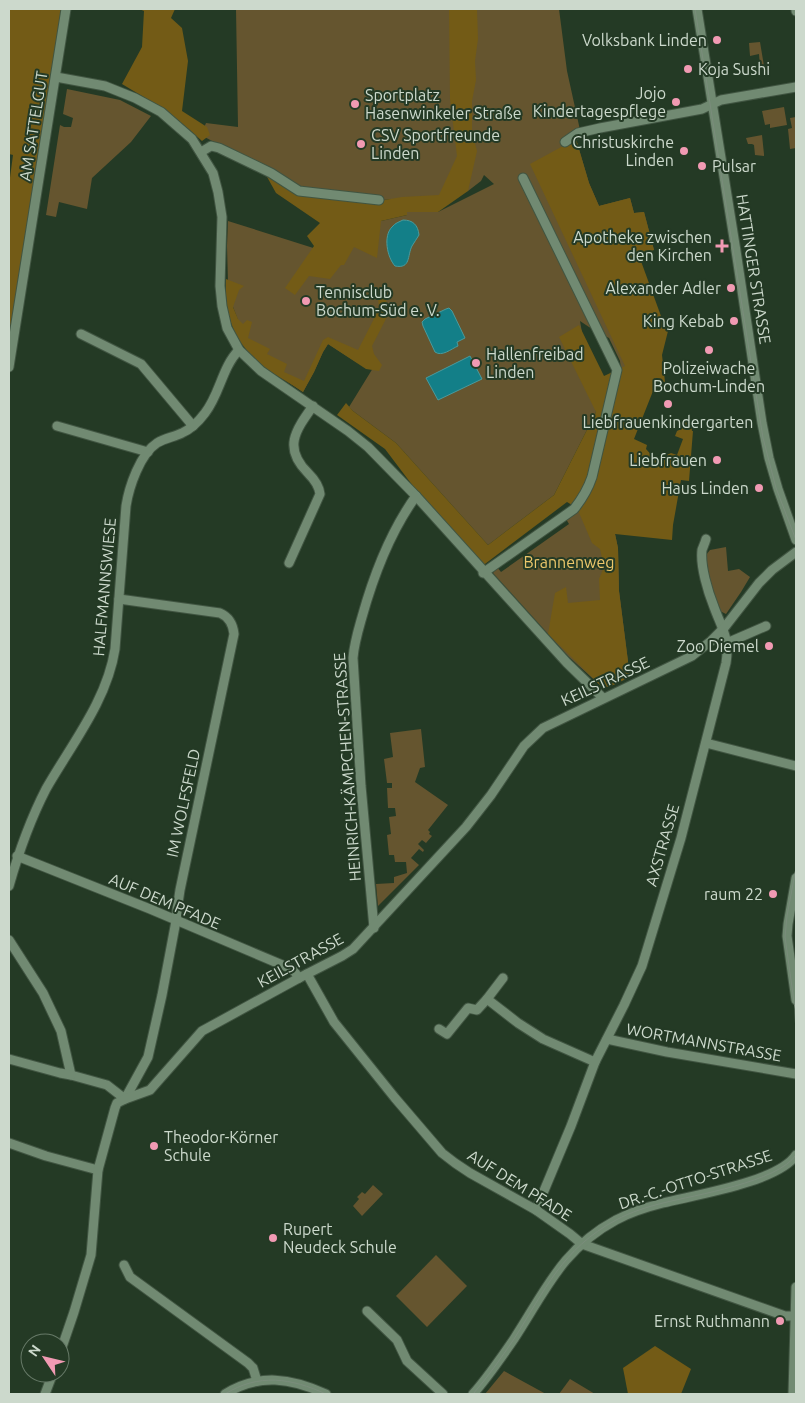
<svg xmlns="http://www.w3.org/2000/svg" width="805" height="1403" font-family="Ubuntu,sans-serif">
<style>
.green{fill:#65552f}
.forest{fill:#735b16}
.water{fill:#137f88;stroke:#4a9a9c}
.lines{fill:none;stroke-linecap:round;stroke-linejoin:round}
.minor-casing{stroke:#415542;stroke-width:11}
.minor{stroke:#718a72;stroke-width:9}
.tram{stroke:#7b8d7c;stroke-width:1}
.poi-dot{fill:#f19ab3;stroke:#243a25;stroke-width:2}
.labels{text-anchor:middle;stroke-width:4;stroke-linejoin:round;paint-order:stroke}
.poi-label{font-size:16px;fill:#ccd9cc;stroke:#243a25;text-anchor:end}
.street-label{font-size:16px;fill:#ccd9cc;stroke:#243a25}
.park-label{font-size:16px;fill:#ecc76b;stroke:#243a25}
</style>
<rect width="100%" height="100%" fill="#243a25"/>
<g class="green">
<path d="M236 9H559L567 71 580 130 576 139 589 183 599 206 630 198 634 213 644 212 654 250 638 253 633 428 615 534 618 548 619 591 630 677 609 687 601 686 568 656 493 573 497 567 501 572 569 524 566 519 578 508 622 379 620 361 609 338 595 331 580 321 596 412 554 495 488 545 396 443 353 411 349 407 373 368 356 362 328 344 323 352 314 372 303 392 291 384 255 351 242 330 233 307 228 283 227 246 228 221 326 252 381 221 407 215V212H438L494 184 484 175 481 181 468 191 450 195 369 201 312 195 201 135 206 123 238 127Z"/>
<path d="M760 42 764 66 760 67 759 54 750 56 749 43Z"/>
<path d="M67 89 120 100 151 116 131 142 92 178 87 209 59 202 56 217 46 215 60 125 64 127H71L73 118 63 114Z"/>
<path d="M784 107 787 125 770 128V124L765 125 762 111Z"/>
<path d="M796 117V148L790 149 788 129 792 128 790 118Z"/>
<path d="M762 135 764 154V156L755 155 754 145 752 144H748L746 138Z"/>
<path d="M726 547 728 571 739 569 750 577 741 592 726 614 720 611 709 582 706 555 710 550Z"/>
<path d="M421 729 425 767 420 768 415 782 448 805 428 830 430 832 429 834 432 836 426 843 422 840 418 844 424 850 423 852 419 849 411 858 419 865 378 906 376 884 394 883V877L407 873 406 862H395L394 855H389L387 835 391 834 389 817 396 816 395 808H388L387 788H392V783H387L384 759 393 757 390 733Z"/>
<path d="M373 1185 383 1194 362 1216 353 1206 359 1199 357 1197 362 1192 365 1194Z"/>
<path d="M436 1255 467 1286 427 1327 396 1296Z"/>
<path d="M504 1371 546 1394H485Z"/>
<path d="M570 1379 595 1394H559Z"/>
</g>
<g class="forest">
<path d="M9 9H62L9 340V185L13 155 9 154Z"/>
<path d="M139 9H175L171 18 182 28 188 61 182 111 207 127 210 135 202 141C178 118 151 101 122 84L142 47 144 11Z"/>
<path d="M449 9H477L478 39 475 61 476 80 472 101V133L477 151 468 191 438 212H407V215L381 221 377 258 354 247 344 265H341L330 279 309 276 295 295 285 288 314 246 307 236 320 223 276 193 266 175 298 193 373 202 402 197 439 195 457 156 450 99Z"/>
<path d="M576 139 589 183 599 206 630 198 634 213 644 212 654 250 638 253 665 327H669L662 355 665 382 657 381 634 439 647 445 646 449 656 460 671 453 677 455 683 439 675 436 677 431 679 430 683 421 691 424 692 431H693L689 481 681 480 673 525 672 540 615 534 618 548 619 591 630 677 609 687 601 686 548 634 555 593 566 587 568 603 600 600 599 579 604 567 600 549 592 543 577 508 567 502 481 567 419 494 385 449 337 415 346 403 353 411 396 443 488 545 554 495 596 412 559 337 579 325 604 376 625 366 530 164Z"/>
<path d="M226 279 244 286 239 290 233 307 238 319 243 324 247 320 252 322 248 338 270 349 267 354 287 364 284 372 304 381 323 340 328 337 358 350 379 309 378 298 384 283 388 315 372 346 374 354 382 365 379 371 366 369 328 344 323 352 314 372 303 392C290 383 276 376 264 367 234 343 224 316 226 279Z"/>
<path d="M655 1346 691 1369 681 1394H628L623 1368Z"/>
</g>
<g class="water">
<path d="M403 220C413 220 418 225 419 235 417 239 414 242 412 246 407 256 411 269 395 266 387 257 383 236 392 227 395 223 399 222 403 220Z"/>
<path d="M449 308 452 311 465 338 457 342 458 346C451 349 442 357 435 352L423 326 422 322 425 319 446 309Z"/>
<path d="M470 356 482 379 438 400 426 378Z"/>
</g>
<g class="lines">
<defs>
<g id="minor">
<path d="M697 9 736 251 762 423 769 458 778 489 796 540"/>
<path d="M796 9V11"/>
<path d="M56 77 105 86 135 98 161 112 192 139 213 173 218 192 222 217 220 286 222 306 227 328 239 350 261 371 348 431 368 447 416 496 567 663 603 698"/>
<path d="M565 142 578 133 600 128 702 109 721 100 796 87"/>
<path d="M201 152 211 146 219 148 271 173 299 191 379 200"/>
<path d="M81 334 141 364 193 426"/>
<path d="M9 367 66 9"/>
<path d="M57 426 148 452"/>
<path d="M289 563 320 494C319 485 314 479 308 473 283 448 295 431 313 406"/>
<path d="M483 573 574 509C582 499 588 489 592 477L617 370 523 178"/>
<path d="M727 643 766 626"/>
<path d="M706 743 796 766"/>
<path d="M17 856 150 909 287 967 294 971 299 978"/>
<path d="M796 878 788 924 787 936 796 1000"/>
<path d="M9 886C19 851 29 822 46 789 71 745 107 701 115 649L126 506C129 487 140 454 157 443 165 438 174 437 182 433 191 429 199 421 205 413 220 394 222 367 239 350"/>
<path d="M374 928 361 786 353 658C354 644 358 631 362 617 374 574 390 532 416 496"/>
<path d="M9 940 43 993 61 1031 71 1075 107 1085 125 1099 148 1057 162 995 176 921 177 910 180 890 234 634C233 624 229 617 220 613L119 599"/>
<path d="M307 974 334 1022 395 1098 442 1153 455 1163 470 1173 536 1210 570 1234 582 1244 785 1316H795"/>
<path d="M503 978 487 999 518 1023 543 1039 595 1062"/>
<path d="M439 1029 447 1034 468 1008 477 1010 487 999"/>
<path d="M607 1039 667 1052 796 1074"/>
<path d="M9 1059 60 1073 71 1075"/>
<path d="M9 1143 46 1156 98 1170"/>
<path d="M536 1210 571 1126 595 1062 624 1005 642 966 681 838 726 663C730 638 722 629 714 607 708 592 700 566 702 550 703 547 705 543 706 539"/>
<path d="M124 1265 130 1277 248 1363 253 1368 257 1381"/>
<path d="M367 1311 397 1340 407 1361 443 1394"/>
<path d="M60 1353 74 1312 91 1255 98 1170 115 1108 117 1103 125 1099 150 1090 202 1031 299 978 342 956 353 949 466 827 491 795 524 746 543 728 692 656 711 641 724 628 759 583 772 570 796 552"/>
<path d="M45 1394 53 1373"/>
<path d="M225 1394C259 1373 291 1378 326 1394"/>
<path d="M473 1394C488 1377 501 1358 514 1339 546 1290 562 1249 616 1220 631 1212 647 1207 663 1203 695 1195 778 1182 796 1155"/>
<path d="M793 1394 796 1287"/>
</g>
</defs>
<use href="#minor" class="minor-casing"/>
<use href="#minor" class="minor"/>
<g class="tram">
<path d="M695 9 763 438 776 488 796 540"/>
<path d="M796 868 787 916 785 937 795 1009 796 1038"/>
<path d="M225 1394C259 1373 291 1378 326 1394"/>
<path d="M473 1394C488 1377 501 1358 514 1339 545 1290 562 1249 616 1220 631 1212 647 1207 663 1203 695 1195 778 1182 796 1155"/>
</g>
</g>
<g class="poi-dot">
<circle cx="717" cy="40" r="5"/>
<circle cx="688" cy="69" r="5"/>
<circle cx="676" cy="102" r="5"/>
<circle cx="355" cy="104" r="5"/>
<circle cx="361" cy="144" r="5"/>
<circle cx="684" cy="151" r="5"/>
<circle cx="702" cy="166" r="5"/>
<path d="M719.5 238.5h5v5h5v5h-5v5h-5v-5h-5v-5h5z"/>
<circle cx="731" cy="288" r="5"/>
<circle cx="306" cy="301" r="5"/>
<circle cx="734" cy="321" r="5"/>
<circle cx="709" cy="350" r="5"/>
<circle cx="476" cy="363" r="5"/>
<circle cx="668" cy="404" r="5"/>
<circle cx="717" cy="460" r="5"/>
<circle cx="759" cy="488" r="5"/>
<circle cx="769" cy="646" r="5"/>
<circle cx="773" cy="894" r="5"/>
<circle cx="154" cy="1146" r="5"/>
<circle cx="273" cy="1238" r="5"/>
<circle cx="780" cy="1321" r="5"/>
</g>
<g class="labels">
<g class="poi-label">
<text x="707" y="46">Volksbank Linden</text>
<text x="698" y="75" text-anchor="start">Koja Sushi</text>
<text x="666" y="99">Jojo<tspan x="666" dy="18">Kindertagespflege</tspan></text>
<text x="365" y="101" text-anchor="start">Sportplatz<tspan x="365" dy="18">Hasenwinkeler Straße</tspan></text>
<text x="371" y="141" text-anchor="start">CSV Sportfreunde<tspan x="371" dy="18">Linden</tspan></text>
<text x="674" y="148">Christuskirche<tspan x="674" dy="18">Linden</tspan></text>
<text x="712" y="172" text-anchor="start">Pulsar</text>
<text x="712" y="243">Apotheke zwischen<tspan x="712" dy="18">den Kirchen</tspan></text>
<text x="721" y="294">Alexander Adler</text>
<text x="316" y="298" text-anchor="start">Tennisclub<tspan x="316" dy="18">Bochum-Süd e. V.</tspan></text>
<text x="724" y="327">King Kebab</text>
<text x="486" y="360" text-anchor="start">Hallenfreibad<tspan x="486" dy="18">Linden</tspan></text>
<text x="709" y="374" text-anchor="middle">Polizeiwache<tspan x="709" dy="18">Bochum-Linden</tspan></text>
<text x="668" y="428" text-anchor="middle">Liebfrauenkindergarten</text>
<text x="707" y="466">Liebfrauen</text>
<text x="749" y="494">Haus Linden</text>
<text x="759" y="652">Zoo Diemel</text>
<text x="763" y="900">raum 22</text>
<text x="164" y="1143" text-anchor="start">Theodor-Körner<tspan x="164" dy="18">Schule</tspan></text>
<text x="283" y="1235" text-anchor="start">Rupert<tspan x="283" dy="18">Neudeck Schule</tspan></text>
<text x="770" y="1327">Ernst Ruthmann</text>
</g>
<g class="street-label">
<text transform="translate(33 126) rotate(-81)" y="6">AM SATTELGUT</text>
<text transform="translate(754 269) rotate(81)" y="6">HATTINGER STRASSE</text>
<text transform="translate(104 587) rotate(-85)" y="6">HALFMANNSWIESE</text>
<text transform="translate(605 681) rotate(-25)" y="6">KEILSTRASSE</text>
<text transform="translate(347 767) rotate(-94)" y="6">HEINRICH-KÄMPCHEN-STRASSE</text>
<text transform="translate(183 803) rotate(-78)" y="6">IM WOLFSFELD</text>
<text transform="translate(662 845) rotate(-74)" y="6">AXSTRASSE</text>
<text transform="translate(165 901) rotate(23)" y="6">AUF DEM PFADE</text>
<text transform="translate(300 960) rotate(-29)" y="6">KEILSTRASSE</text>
<text transform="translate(704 1042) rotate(10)" y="6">WORTMANNSTRASSE</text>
<text transform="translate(695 1179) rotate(-18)" y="6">DR.-C.-OTTO-STRASSE</text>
<text transform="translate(520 1185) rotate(32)" y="6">AUF DEM PFADE</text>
</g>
<g class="park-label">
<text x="569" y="568">Brannenweg</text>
</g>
</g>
<rect width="805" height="1403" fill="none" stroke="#ccd9cc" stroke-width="20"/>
<g transform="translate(45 1358) rotate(305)"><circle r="24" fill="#243a25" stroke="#677a68"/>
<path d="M0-4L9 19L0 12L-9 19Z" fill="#f19ab3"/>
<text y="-8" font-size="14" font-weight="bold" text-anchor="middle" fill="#ccd9cc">N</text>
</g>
</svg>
